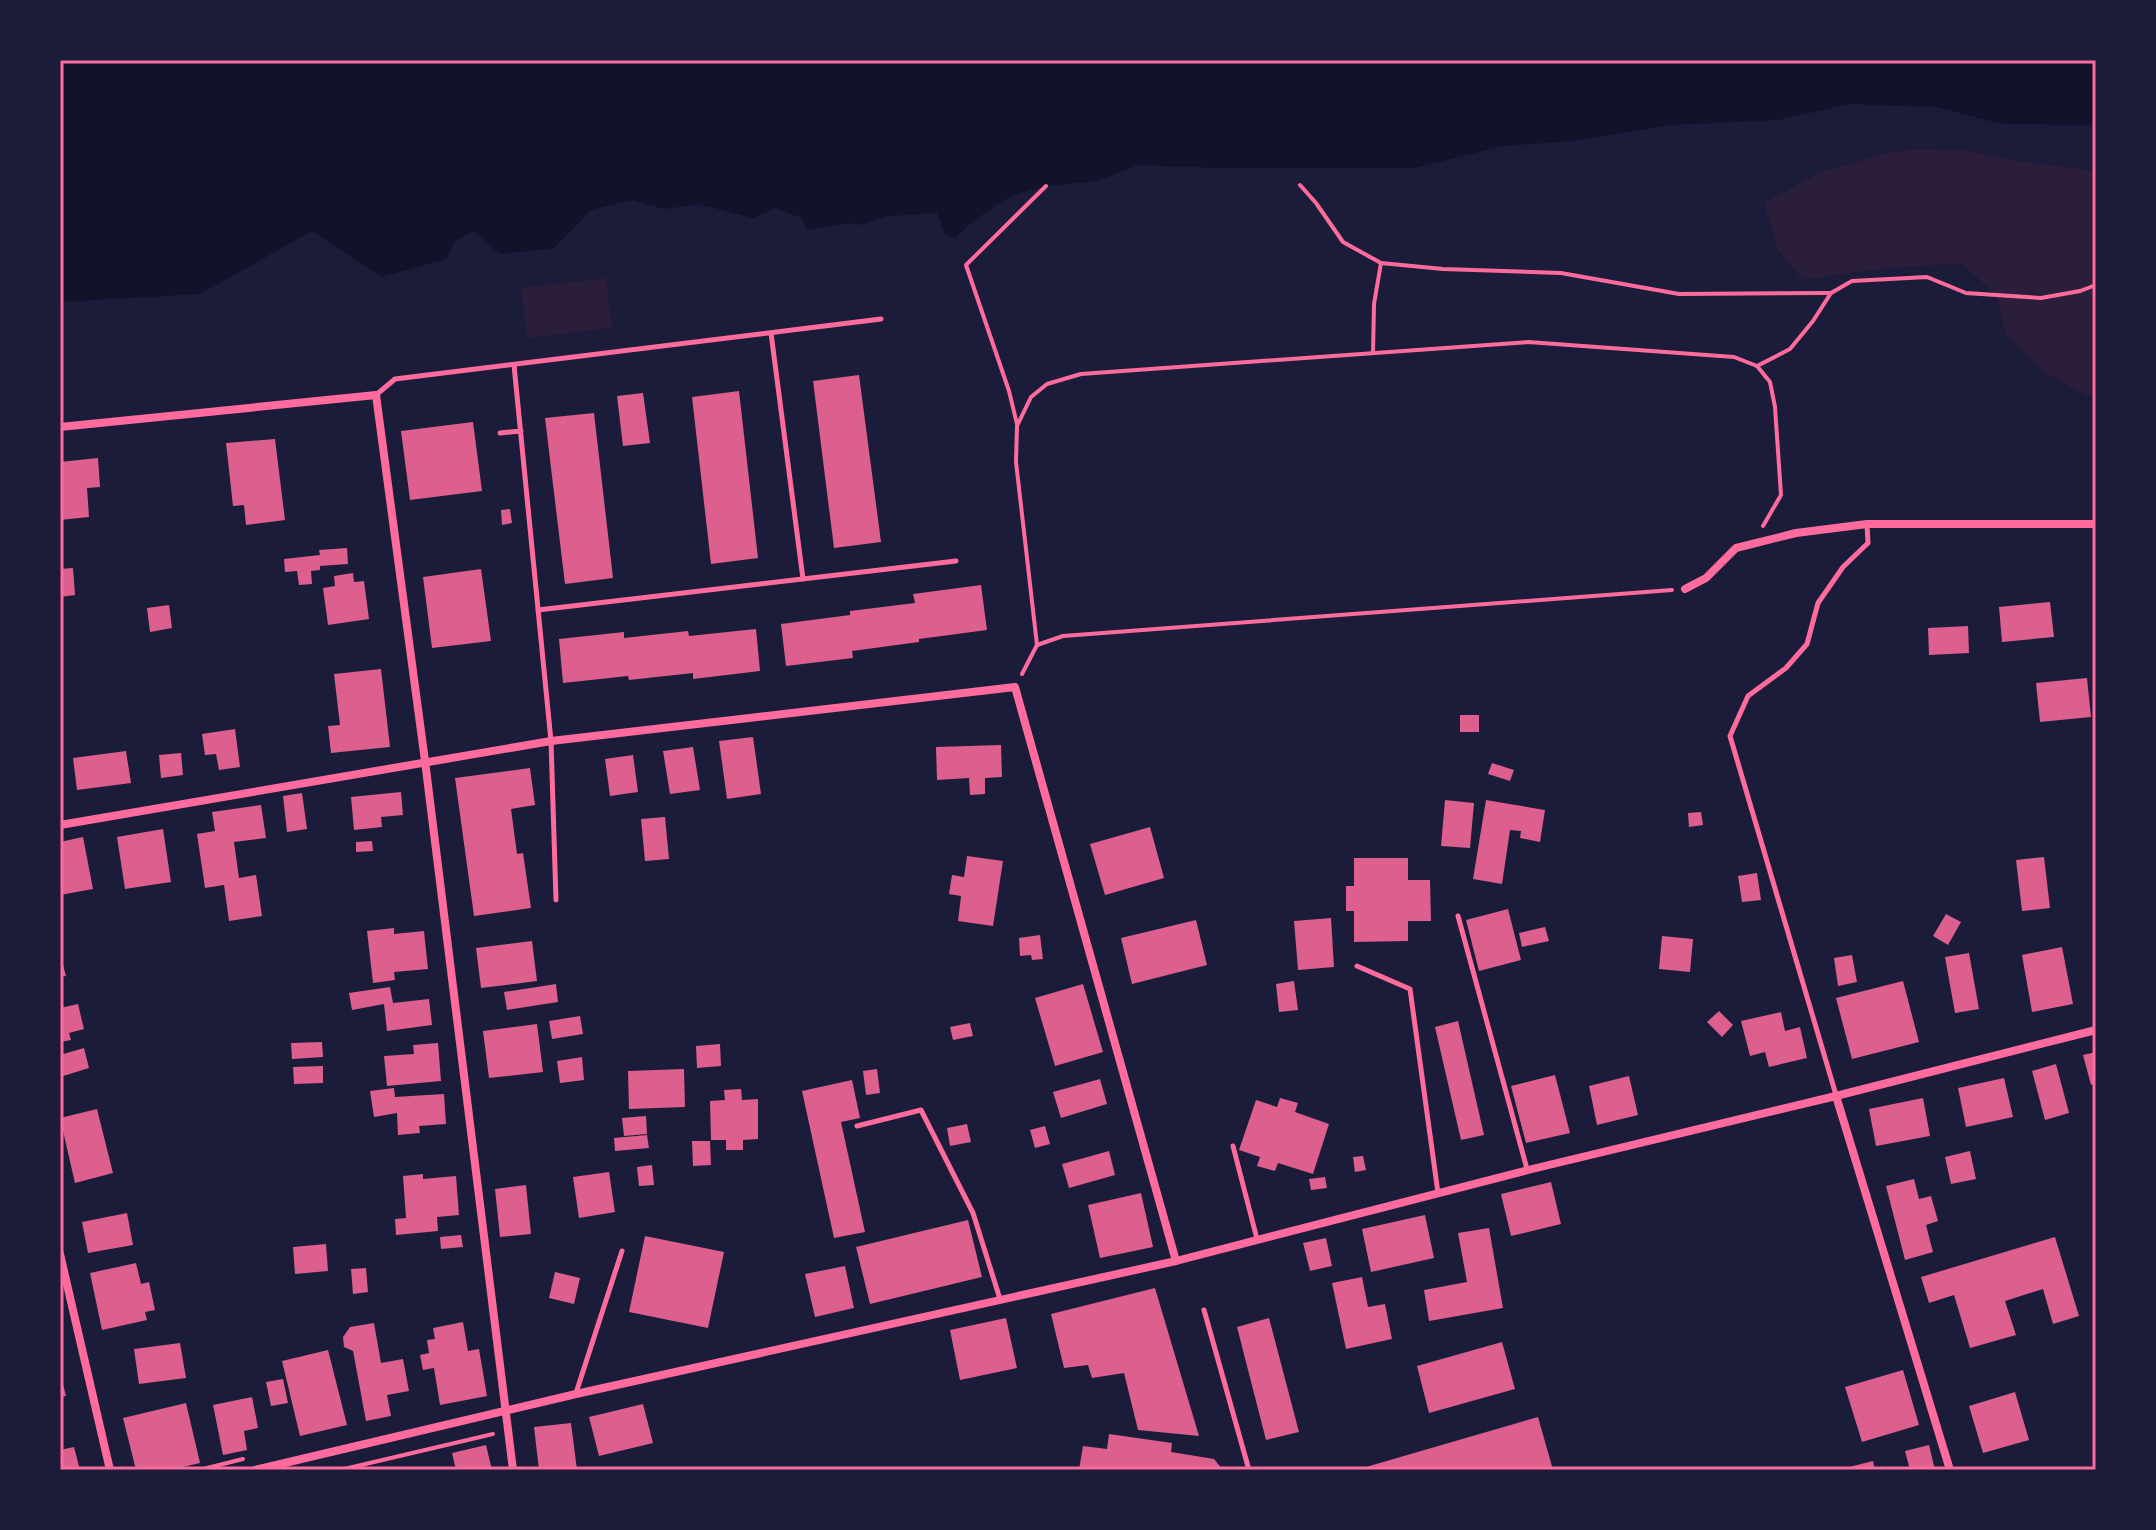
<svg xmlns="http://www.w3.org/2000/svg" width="2156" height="1530" font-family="Literata,serif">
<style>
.green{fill:#2a1e3b}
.water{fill:#12122b}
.building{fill:#dd5f8e}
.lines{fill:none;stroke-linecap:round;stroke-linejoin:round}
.path{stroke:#ff6b9d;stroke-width:4}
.service{stroke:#ff6b9d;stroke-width:5}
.minor{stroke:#ff6b9d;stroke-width:8}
.neatline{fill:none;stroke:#ff6b9d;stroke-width:3}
</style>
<rect width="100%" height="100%" fill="#1b1b3a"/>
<g class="green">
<path d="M1919 149 1970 151 2018 161 2096 171V395H2085L2046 373 2005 333 1996 295 1961 263 1870 270 1803 280 1778 250 1764 203 1819 173 1886 153Z"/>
<path d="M606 278 612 328 527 338 521 288Z"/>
</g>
<path class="water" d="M60 60H2096V125L2002 124 1936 107 1850 104 1778 120 1672 125 1572 141 1502 146 1414 168H1220L1138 165 1097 181 1046 186 1021 193 1006 199 973 221 955 238 945 234 937 213 888 216 860 225 851 223 806 230 802 218 775 208 753 218 699 204 664 209 631 200 591 210 554 248 500 254 473 231 455 241 447 259 381 277 312 231 200 294 60 302Z"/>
<g class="building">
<path d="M859 375 881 542 834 548 813 381Z"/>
<path d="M739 391 758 558 711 564 692 397Z"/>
<path d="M643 393 650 443 623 446 617 396Z"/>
<path d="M594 413 613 578 565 584 545 418Z"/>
<path d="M473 422 482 491 410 500 401 431Z"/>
<path d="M275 439 285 520 246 525 244 505 233 506 226 443Z"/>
<path d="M98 458 100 487 87 488 89 517 60 520V462Z"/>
<path d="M510 509 512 523 502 525 501 510Z"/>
<path d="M347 548 348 564 320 566V570L311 571 312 584 299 585 297 571 285 572 284 559 320 555 319 550Z"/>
<path d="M73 568 75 595 60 597V569Z"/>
<path d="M481 569 491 641 432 648 423 577Z"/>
<path d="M353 573 354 582 364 581 369 619 328 625 323 588 335 586 334 576Z"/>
<path d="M981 585 987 630 919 639V642L852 651 853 658 786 666 781 624 850 615V611L915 603 913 594Z"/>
<path d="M2050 602 2054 637 2002 642 1999 607Z"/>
<path d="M169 605 172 628 150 632 147 608Z"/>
<path d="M1968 626 1969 653 1929 655 1928 628Z"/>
<path d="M756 629 760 671 693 679V673L629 680 628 676 563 683 559 639 624 632V638L688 631 689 636Z"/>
<path d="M381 669 390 747 331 753 328 726 340 725 334 674Z"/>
<path d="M2087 678 2091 717 2040 722 2036 683Z"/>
<rect x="1460" y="715" width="19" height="17"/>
<path d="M235 729 240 767 219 770 216 754 205 755 202 734Z"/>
<path d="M753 737 761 794 727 799 719 741Z"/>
<path d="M1001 745 1002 777 985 778V794L970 795 969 778 937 780 936 747Z"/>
<path d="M693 747 700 790 670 794 663 751Z"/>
<path d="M126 751 131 783 77 790 73 758Z"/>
<path d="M181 753 183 775 161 778 159 755Z"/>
<path d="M633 755 638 792 610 796 605 759Z"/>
<path d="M1492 763 1514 770 1510 781 1488 774Z"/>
<path d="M530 768 535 805 511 809 517 854 523 853 531 908 474 916 455 778Z"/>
<path d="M401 792 403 815 381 817 382 827 354 830 351 797Z"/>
<path d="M302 793 307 829 287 832 283 796Z"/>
<path d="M1445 800 1474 803 1470 848 1441 846Z"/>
<path d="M1486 800 1545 810 1540 842 1520 838 1521 831 1510 830 1502 884 1473 879Z"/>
<path d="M261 805 266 838 234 842 239 878 256 875 262 916 229 921 224 885 205 888 197 834 215 831 212 812Z"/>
<path d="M1701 812 1703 825 1689 827 1688 813Z"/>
<path d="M665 817 669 859 645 861 641 819Z"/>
<path d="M1150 827 1164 878 1105 895 1090 844Z"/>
<path d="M163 829 171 882 125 889 117 837Z"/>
<path d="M83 837 93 889 60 895V842Z"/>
<path d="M372 841 373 851 356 852V842Z"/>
<path d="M967 856 1003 861 993 926 958 921 961 896 949 894 952 875 964 877Z"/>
<path d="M2044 857 2050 908 2022 911 2016 860Z"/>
<path d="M1354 858H1408V880H1430L1431 921H1408V941L1354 942V911H1346V886H1354Z"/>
<path d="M1757 873 1761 900 1742 902 1738 876Z"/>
<path d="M1508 909 1521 960 1479 971 1466 920Z"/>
<path d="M1946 914 1961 922 1948 945 1933 936Z"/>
<path d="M1331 918 1334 967 1298 970 1294 921Z"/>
<path d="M1196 920 1207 965 1132 984 1121 938Z"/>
<path d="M1545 927 1549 941 1522 947 1519 933Z"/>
<path d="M394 928V934L424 931 428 969 394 972 395 980 373 983 367 931Z"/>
<path d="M1040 935 1043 959 1032 960 1031 955 1020 956 1019 938Z"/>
<path d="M1662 936 1693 939 1690 972 1659 969Z"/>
<path d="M532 941 537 981 481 988 476 948Z"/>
<path d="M2062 947 2073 1004 2032 1012 2022 955Z"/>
<path d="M1969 953 1979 1009 1955 1013 1945 957Z"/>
<path d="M60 954 66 976 60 977Z"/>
<path d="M1852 955 1857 982 1838 986 1834 958Z"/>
<path d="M1294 981 1298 1010 1279 1012 1276 984Z"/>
<path d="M1903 981 1919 1042 1852 1059 1836 998Z"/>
<path d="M556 984 558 1002 507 1010 504 992Z"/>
<path d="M1083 984 1103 1052 1055 1066 1035 998Z"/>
<path d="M390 987 393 1003 429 999 432 1025 387 1031 384 1004 352 1010 349 993Z"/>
<path d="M78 1004 84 1029 69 1033 71 1040 60 1042V1008Z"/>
<path d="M1719 1011 1733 1025 1722 1037 1707 1022Z"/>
<path d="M1781 1012 1785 1031 1800 1027 1807 1058 1769 1067 1765 1052 1750 1056 1741 1021Z"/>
<path d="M580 1016 583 1034 552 1039 549 1021Z"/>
<path d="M1458 1021 1484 1135 1461 1140 1435 1027Z"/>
<path d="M970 1023 973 1036 953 1040 950 1027Z"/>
<path d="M537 1024 543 1072 489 1078 483 1031Z"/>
<path d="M322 1042 323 1057 292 1059 291 1043Z"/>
<path d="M438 1043 441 1081 387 1086 384 1056 414 1054 413 1045Z"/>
<path d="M720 1044 721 1066 697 1068 696 1046Z"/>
<path d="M84 1048 89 1068 60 1077V1055Z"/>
<path d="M2096 1052V1083L2091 1085 2083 1055Z"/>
<path d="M582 1057 584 1080 560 1083 557 1061Z"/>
<path d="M2056 1064 2069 1113 2045 1120 2032 1071Z"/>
<path d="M323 1066V1083L294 1084 293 1067Z"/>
<path d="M684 1069 685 1107 629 1109 628 1071Z"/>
<path d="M877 1069 880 1093 866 1095 863 1071Z"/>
<path d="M1555 1075 1570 1133 1526 1143 1511 1086Z"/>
<path d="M1629 1076 1638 1115 1597 1125 1589 1086Z"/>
<path d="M2004 1078 2013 1117 1966 1127 1958 1088Z"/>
<path d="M1100 1079 1107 1104 1061 1118 1053 1092Z"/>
<path d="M852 1080 860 1118 841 1122 865 1232 834 1238 802 1091Z"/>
<path d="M394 1088 395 1097 444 1094 446 1124 419 1126 420 1133 398 1135 397 1113 374 1117 370 1091Z"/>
<path d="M741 1089 742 1100 758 1099V1139L743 1140V1150H726V1140H711L710 1101 725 1100 724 1090Z"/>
<path d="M1280 1098 1298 1103 1295 1112 1329 1124 1313 1174 1278 1163 1275 1171 1257 1166 1260 1157 1239 1150 1256 1100 1277 1107Z"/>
<path d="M1923 1098 1930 1136 1876 1146 1869 1109Z"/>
<path d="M97 1109 113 1173 75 1183 60 1118Z"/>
<path d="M646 1116 647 1134 624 1136 622 1118Z"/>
<path d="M967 1124 971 1142 950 1146 947 1128Z"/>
<path d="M1045 1126 1050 1144 1035 1148 1030 1130Z"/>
<path d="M647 1135 649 1148 615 1151 614 1138Z"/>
<path d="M692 1141H710L711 1165 693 1166Z"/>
<path d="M1109 1151 1115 1175 1069 1188 1062 1164Z"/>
<path d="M1970 1151 1976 1179 1951 1184 1945 1157Z"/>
<path d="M1363 1156 1366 1170 1355 1172 1353 1157Z"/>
<path d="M652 1165 654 1185 639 1186 637 1167Z"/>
<path d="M609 1172 615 1212 579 1218 573 1177Z"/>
<path d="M423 1174V1179L456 1176 459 1215 437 1217 438 1231 396 1235 395 1219 406 1218 403 1176Z"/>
<path d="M1325 1177 1327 1188 1311 1190 1309 1179Z"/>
<path d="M1914 1179 1919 1199 1931 1196 1938 1221 1926 1225 1933 1252 1905 1260 1886 1186Z"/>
<path d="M1551 1182 1561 1224 1511 1236 1501 1194Z"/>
<path d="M526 1185 531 1234 500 1237 495 1189Z"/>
<path d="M1141 1193 1153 1247 1100 1258 1088 1205Z"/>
<path d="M127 1213 133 1245 88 1253 82 1222Z"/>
<path d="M1425 1215 1434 1258 1371 1272 1362 1229Z"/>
<path d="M968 1220 982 1277 870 1304 856 1247Z"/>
<path d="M1489 1228 1503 1308 1429 1321 1424 1290 1467 1282 1458 1233Z"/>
<path d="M461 1235 463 1247 441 1249 440 1237Z"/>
<path d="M645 1236 724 1252 708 1328 629 1312Z"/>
<path d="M2055 1237 2079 1316 2053 1324 2043 1289 2005 1301 2016 1335 1970 1348 1954 1295 1929 1303 1921 1277Z"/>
<path d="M1326 1238 1332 1266 1310 1271 1303 1243Z"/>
<path d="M326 1244 328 1271 295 1274 293 1247Z"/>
<path d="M136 1263 141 1284 149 1282 155 1310 145 1312 147 1320 102 1330 90 1273Z"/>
<path d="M845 1266 854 1308 815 1317 805 1274Z"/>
<path d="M366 1268 368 1292 353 1294 351 1269Z"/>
<path d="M555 1272 580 1278 574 1304 549 1298Z"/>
<path d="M1362 1277 1368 1307 1385 1304 1392 1339 1346 1349 1332 1283Z"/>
<path d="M1155 1288 1199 1436 1138 1430 1124 1373 1092 1378 1088 1365 1064 1368 1051 1314Z"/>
<path d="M1006 1318 1017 1368 960 1380 950 1330Z"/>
<path d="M1269 1318 1299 1432 1266 1440 1237 1327Z"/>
<path d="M463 1322 468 1351 479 1349 487 1396 440 1405 434 1368 423 1370 420 1355 429 1353 427 1340 435 1339 433 1328Z"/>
<path d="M374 1323 381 1363 403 1359 409 1391 387 1395 391 1416 366 1421 353 1351 344 1347 343 1337 350 1327Z"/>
<path d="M1502 1342 1515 1389 1429 1413 1417 1366Z"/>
<path d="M180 1343 186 1378 139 1384 134 1349Z"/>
<path d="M328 1350 347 1425 300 1436 282 1361Z"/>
<path d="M1903 1370 1919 1425 1862 1442 1845 1387Z"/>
<path d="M60 1373 66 1396 60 1397Z"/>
<path d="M283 1379 288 1403 271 1406 266 1382Z"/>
<path d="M2015 1392 2029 1440 1983 1453 1969 1406Z"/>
<path d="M252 1397 258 1428 244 1431 247 1450 223 1455 213 1405Z"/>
<path d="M186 1403 200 1463 170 1470H136L123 1418Z"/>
<path d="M643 1404 653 1443 599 1456 589 1417Z"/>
<path d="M1538 1417 1553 1470H1359V1469Z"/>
<path d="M571 1423 577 1470H539L534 1427Z"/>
<path d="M1109 1434 1172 1443 1171 1452 1214 1459 1223 1470H1079L1083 1446 1107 1449Z"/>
<path d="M486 1445 492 1470H456L452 1453Z"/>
<path d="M1929 1445 1935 1470H1910L1905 1451Z"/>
<path d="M74 1447 80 1470H60V1450Z"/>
<path d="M1873 1461 1875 1470H1842L1841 1469Z"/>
</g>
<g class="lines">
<g class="path">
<path d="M1300 185 1316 203 1343 242 1381 263 1443 269 1561 273 1679 294 1831 293"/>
<path d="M1373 353 1374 304 1381 263"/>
<path d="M1757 366 1790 349 1813 321 1831 293 1852 281 1927 277 1966 293 2041 298 2080 291 2096 285"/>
<path d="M1017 424 1009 391 966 265 1046 186"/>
<path d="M1037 645 1016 462 1017 426 1031 397 1047 384 1081 374 1528 342 1734 357 1757 366 1770 382 1775 407 1781 495 1763 526"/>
<path d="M1022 674 1037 645 1063 636 1672 590"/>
<path d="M199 1470 243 1459"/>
<path d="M340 1470 493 1434"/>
</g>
<g class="service">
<path d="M771 333 803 579"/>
<path d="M514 365 551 741 556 900"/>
<path d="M376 395 395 379 881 319"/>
<path d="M500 433 521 431"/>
<path d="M538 610 956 561"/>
<path d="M1458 916 1527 1169"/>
<path d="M1357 966 1410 989 1438 1193"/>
<path d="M1836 1095 1730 736 1748 696 1786 668 1807 644 1818 603 1843 567 1868 543 1867 524"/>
<path d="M857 1126 921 1110 973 1213 1000 1299"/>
<path d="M1233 1146 1257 1239"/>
<path d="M1204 1310 1249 1470"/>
<path d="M576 1393 622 1251"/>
</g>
<g class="minor">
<path d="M60 427 376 395 425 761 513 1470"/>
<path d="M1685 589 1706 578 1736 548 1796 533 1867 524H2096"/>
<path d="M60 825 551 741 1015 687 1176 1261"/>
<path d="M1836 1096 1950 1470"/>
<path d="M60 1254 110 1470"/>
<path d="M255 1470 576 1394 1176 1261 1528 1170 1836 1096 2096 1030"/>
</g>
</g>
<rect width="2156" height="1530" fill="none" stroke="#1b1b3a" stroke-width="124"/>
<rect x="62" y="62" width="2032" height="1406" class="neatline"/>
</svg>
